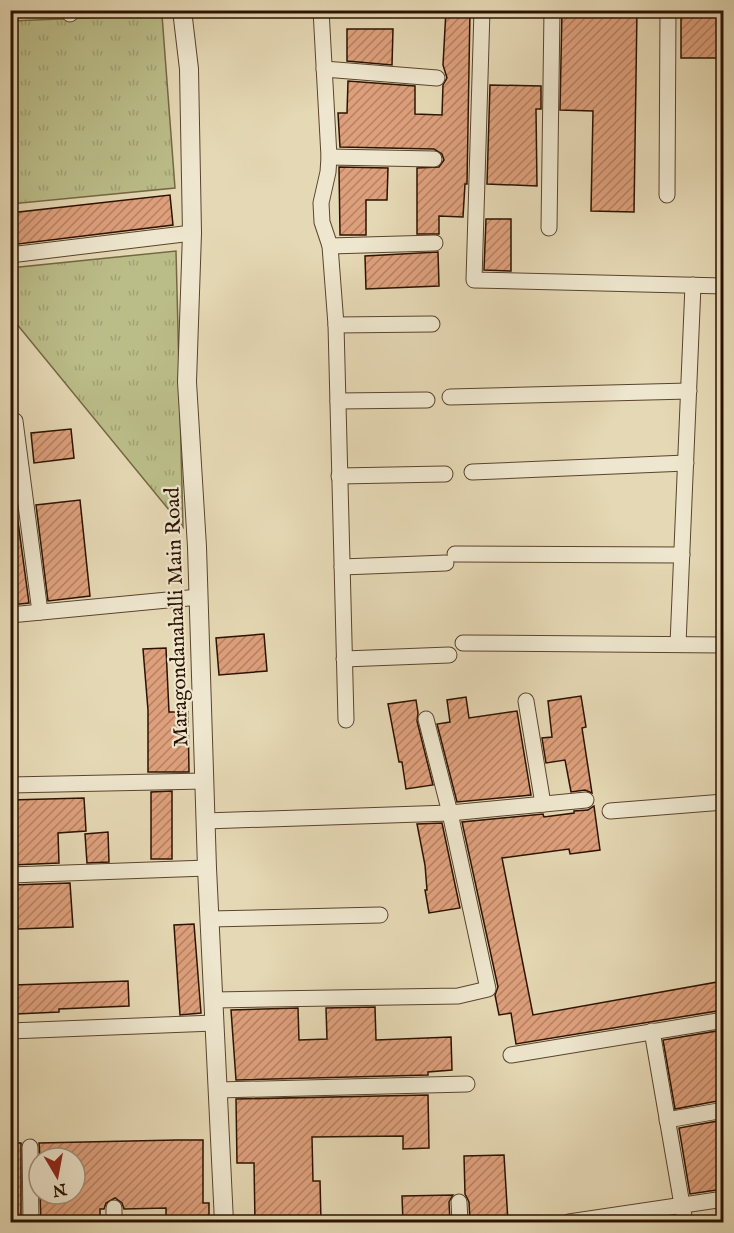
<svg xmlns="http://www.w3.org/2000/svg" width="734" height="1233" font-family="'IM FELL English',serif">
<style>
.grass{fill:url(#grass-tufts);stroke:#746844;stroke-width:1.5}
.building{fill:url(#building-hatch);stroke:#2c1200;stroke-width:1.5}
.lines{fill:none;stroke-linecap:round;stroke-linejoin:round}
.minor-casing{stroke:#5a442d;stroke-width:17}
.tertiary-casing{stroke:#5a442d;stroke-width:20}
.minor{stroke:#eee6ce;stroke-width:15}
.tertiary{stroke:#eee6ce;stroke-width:18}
.labels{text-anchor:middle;stroke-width:4.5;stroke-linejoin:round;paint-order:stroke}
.street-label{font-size:21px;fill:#2c1200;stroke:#eee6ce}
</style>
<defs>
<pattern id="grass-tufts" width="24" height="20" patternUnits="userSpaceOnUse" patternTransform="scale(1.5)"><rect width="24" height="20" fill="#bbbd89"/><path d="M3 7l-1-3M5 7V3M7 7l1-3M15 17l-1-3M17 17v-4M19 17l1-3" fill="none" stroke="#a1a174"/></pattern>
<pattern id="building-hatch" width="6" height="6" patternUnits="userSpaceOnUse" patternTransform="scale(1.5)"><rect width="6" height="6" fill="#dea07c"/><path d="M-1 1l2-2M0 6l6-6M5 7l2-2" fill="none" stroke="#b48163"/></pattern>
</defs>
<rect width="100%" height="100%" fill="#e5d8b4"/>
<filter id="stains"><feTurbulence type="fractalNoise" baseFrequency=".00333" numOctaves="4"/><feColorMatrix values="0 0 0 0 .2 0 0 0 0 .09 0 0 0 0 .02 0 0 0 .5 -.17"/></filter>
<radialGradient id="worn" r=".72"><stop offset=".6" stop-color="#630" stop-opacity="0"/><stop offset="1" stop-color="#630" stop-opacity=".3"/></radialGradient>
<g class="grass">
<path d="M162 15 175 188 11 204 10 21Z"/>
<path d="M176 251 183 527 11 317 10 268Z"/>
</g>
<g class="building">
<path d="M446 10H470L467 184H465L463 217 439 216V234H417V168L439 167 444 160 442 154 434 149 340 147 338 113H347L348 81 415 86V114L442 115 443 85 447 78 443 65Z"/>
<path d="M562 10H637L634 212 591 211 593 111 560 110Z"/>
<path d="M681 15H723V34H719V58H681Z"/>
<path d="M347 29H393L392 65 347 61Z"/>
<path d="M490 85 541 86V109H536L537 186 487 184Z"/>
<path d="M339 167 388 168 387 200H366V235H340Z"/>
<path d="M170 195 173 225 10 245V213Z"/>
<path d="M486 219H511V271L484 270Z"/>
<path d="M438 252 439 286 366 289 365 256Z"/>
<path d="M71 429 74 458 34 463 31 433Z"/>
<path d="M80 500 90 596 48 601 36 505Z"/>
<path d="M16 507 29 603 10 605V508Z"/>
<path d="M264 634 267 671 219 675 216 638Z"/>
<path d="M166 648 169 712H188L189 772H148V710L143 649Z"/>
<path d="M581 696 586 727 582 728 592 793 585 790 571 792 565 760 546 763 542 738 552 737 548 701Z"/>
<path d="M466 697 469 718 517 711 531 795 457 802 437 724 450 722 447 700Z"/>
<path d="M416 700 418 713 417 721 433 785 406 789 402 762H399L388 704Z"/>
<path d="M172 791V859H151V792Z"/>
<path d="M84 798 86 831 58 833 59 863 12 865 10 800Z"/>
<path d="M594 806 600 850 570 854 569 849 502 858 533 1015 723 981V1010L516 1044 511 1013 499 1015 495 995 498 987 462 822 543 814 544 817 574 813V811L588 810Z"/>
<path d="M442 823 460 908 429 913 425 890H427L425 865 417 824Z"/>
<path d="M108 832 109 862 87 863 85 834Z"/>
<path d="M70 883 73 927 18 929V927H10V887H13V885Z"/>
<path d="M194 924 201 1013 180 1015 174 925Z"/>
<path d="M128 981 129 1006 59 1009V1012L16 1014 14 985Z"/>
<path d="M375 1007 376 1040 451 1037 452 1070 428 1072V1075L236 1080 231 1010 298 1008 299 1040 327 1039 326 1008Z"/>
<path d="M723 1030V1100L675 1109 663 1040Z"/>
<path d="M428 1095 429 1148 403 1149V1136L312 1137 313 1181H320L321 1222H255L254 1163H237L236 1099Z"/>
<path d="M723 1120V1189L690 1194 679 1128Z"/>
<path d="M177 1140H203V1203H209V1222H166V1208L124 1209 122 1203 115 1198 106 1203 104 1209H100V1218H64V1222H41L40 1194H75V1158H40L39 1143Z"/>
<rect x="10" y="1143" width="11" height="79"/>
<path d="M504 1155 508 1222H470L469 1202 465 1194 464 1156Z"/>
<path d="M453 1195 449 1202 450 1222H403L402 1196Z"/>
</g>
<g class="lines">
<defs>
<g id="minor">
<path d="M70 10V14"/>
<path d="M321 10 329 157 328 172 321 203 322 222 330 246 336 325 346 720"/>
<path d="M482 10 474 280 724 286"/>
<path d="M324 69 437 78"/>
<path d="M329 157 434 159"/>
<path d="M667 195 668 10"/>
<path d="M549 228 552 10"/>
<path d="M330 246 435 243"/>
<path d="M10 255 192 233"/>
<path d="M336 325 432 324"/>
<path d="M450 397 689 391"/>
<path d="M338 401 427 400"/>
<path d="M15 421 40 612"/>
<path d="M472 472 686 463"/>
<path d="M339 476 445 474"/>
<path d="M455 554 682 555"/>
<path d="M342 567 446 563"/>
<path d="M10 615 199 597"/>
<path d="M463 643 724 645"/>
<path d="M678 644 693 285"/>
<path d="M344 659 449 655"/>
<path d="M526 701 543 804"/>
<path d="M10 785 205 781"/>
<path d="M610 811 724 802"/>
<path d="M205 821 450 813 586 800"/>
<path d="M10 875 207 868"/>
<path d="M210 919 380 915"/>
<path d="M213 1000 458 996 488 989 450 813 426 719"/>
<path d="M10 1031 214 1023"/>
<path d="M652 1031 685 1222"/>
<path d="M511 1055 724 1020"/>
<path d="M218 1090 467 1084"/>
<path d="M667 1120 724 1110"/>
<path d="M30 1147 31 1222"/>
<path d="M459 1202 460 1222"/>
<path d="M114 1222V1208"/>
<path d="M569 1222 724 1199"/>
</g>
<path id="tertiary" d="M182 10 189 69 192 233 187 382 197 547 207 868 224 1222"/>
</defs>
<use href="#minor" class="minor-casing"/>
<use href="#tertiary" class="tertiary-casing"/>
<use href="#minor" class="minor"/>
<use href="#tertiary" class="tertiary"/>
</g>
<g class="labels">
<g class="street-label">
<text transform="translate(176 617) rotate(-92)" y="7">Maragondanahalli Main Road</text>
</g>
</g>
<rect width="734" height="1233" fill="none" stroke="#e5d8b4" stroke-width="36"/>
<rect x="12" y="12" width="710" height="1209" fill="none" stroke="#2c1200" stroke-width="3"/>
<rect x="18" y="18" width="698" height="1197" fill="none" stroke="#2c1200" stroke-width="1.5"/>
<g transform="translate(57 1176) rotate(170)"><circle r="28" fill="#eee6ce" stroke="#a0917c" stroke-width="1.5"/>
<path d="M0-4.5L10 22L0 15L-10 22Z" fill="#8f2418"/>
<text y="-9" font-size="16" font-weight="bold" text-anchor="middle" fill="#2c1200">N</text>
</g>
<rect width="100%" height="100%" filter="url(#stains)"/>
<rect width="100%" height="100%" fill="url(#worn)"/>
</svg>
